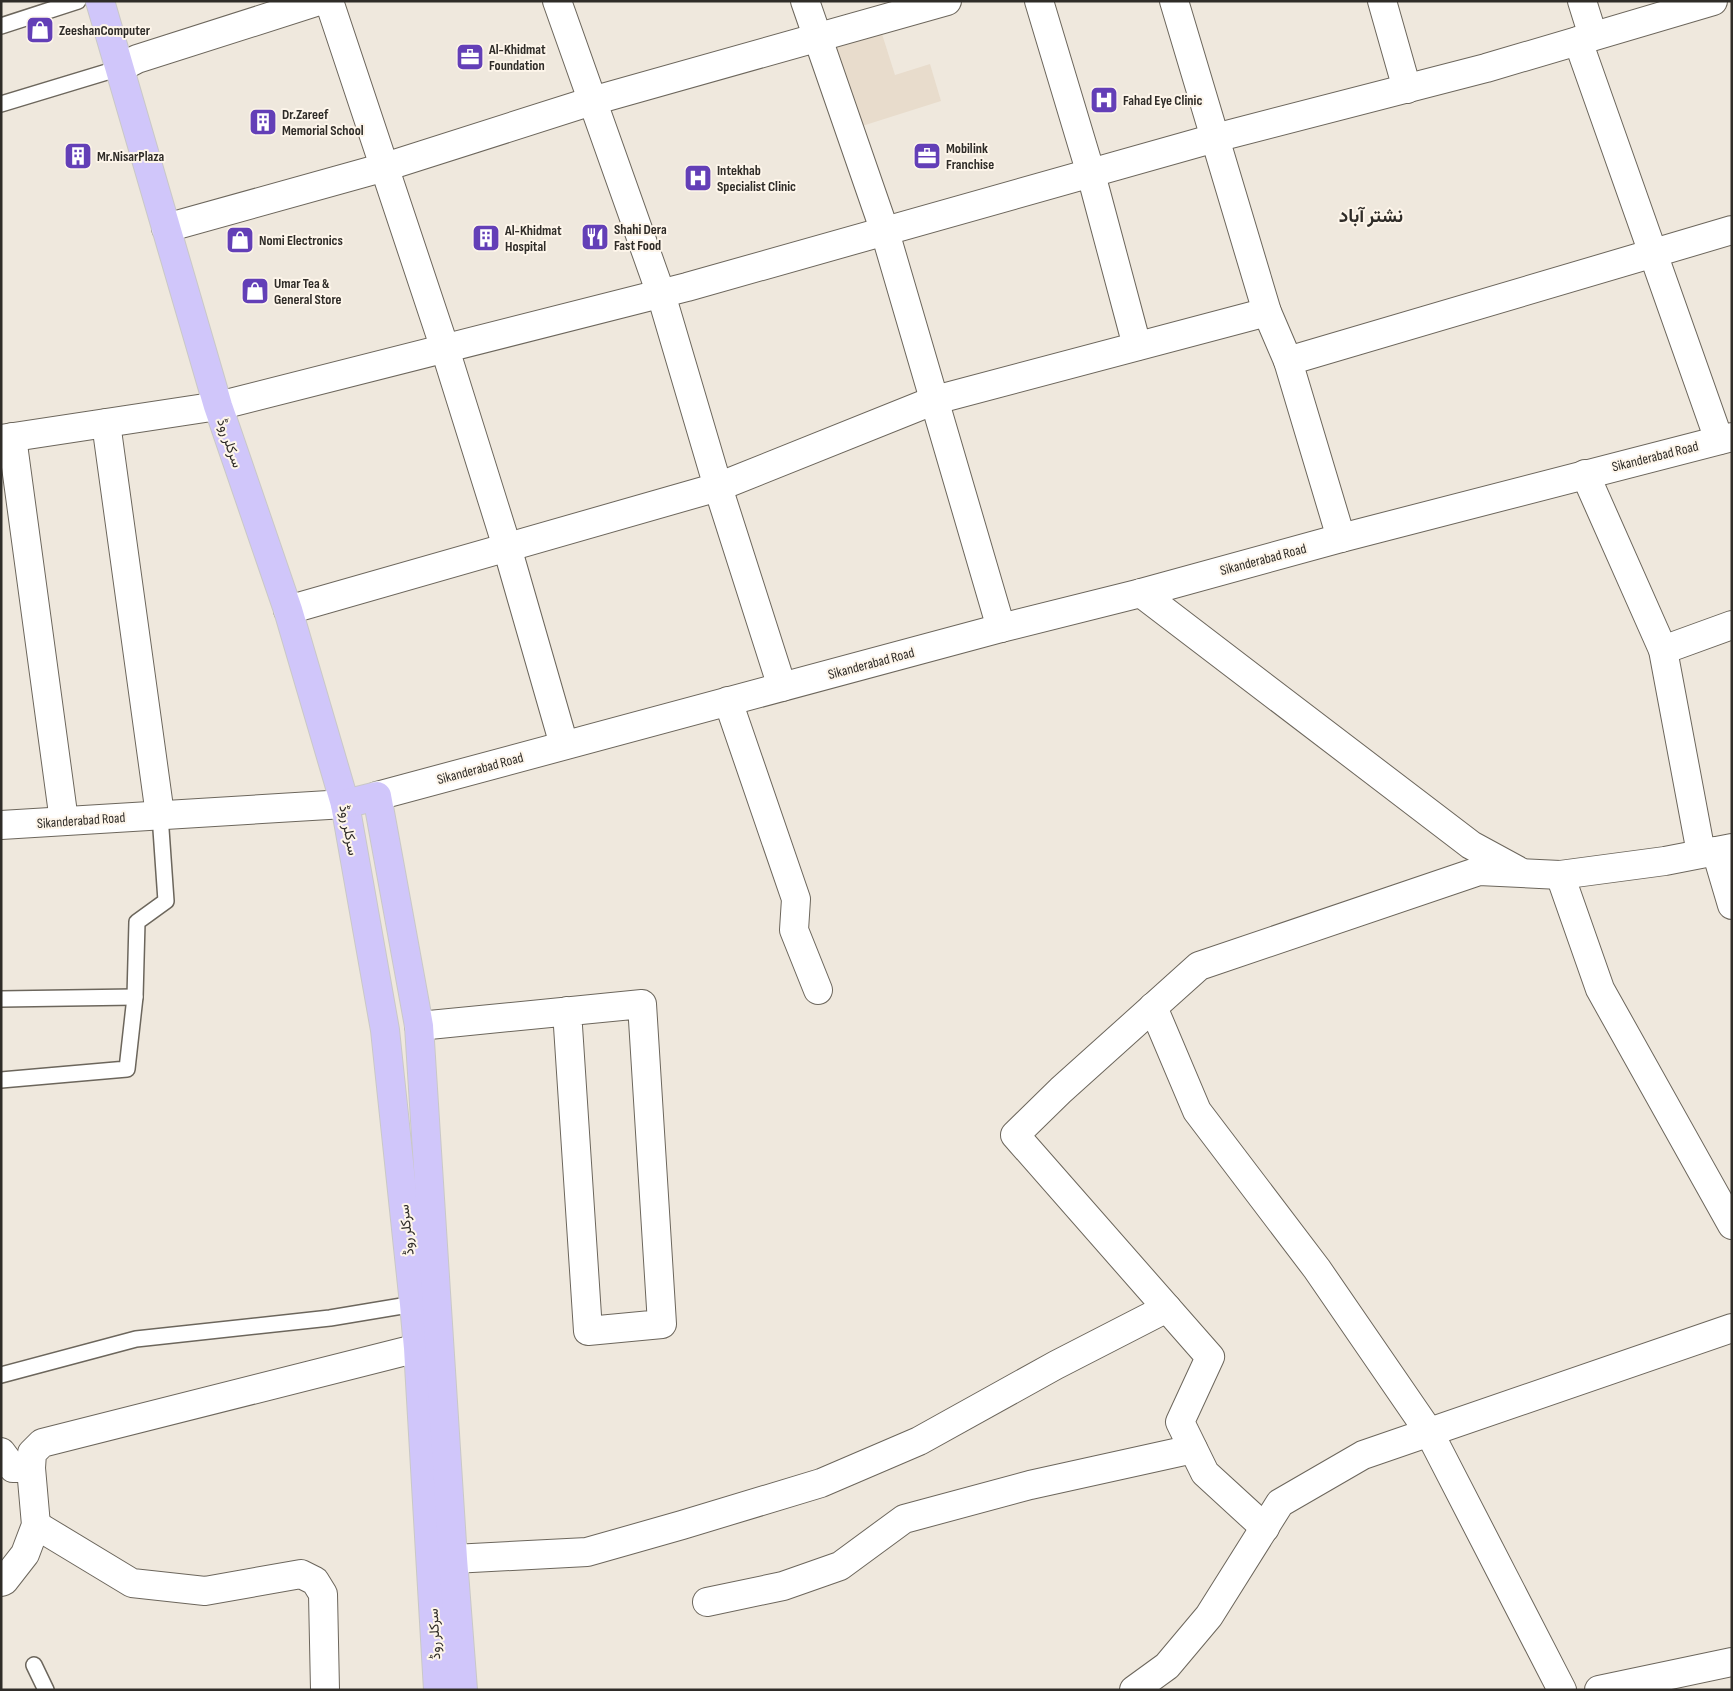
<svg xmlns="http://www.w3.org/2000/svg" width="1733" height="1691" font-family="'Sofia Sans Condensed',Vazirmatn,sans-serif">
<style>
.built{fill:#e8dccc}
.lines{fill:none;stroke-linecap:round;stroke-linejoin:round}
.service-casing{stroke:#6c665c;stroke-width:18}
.minor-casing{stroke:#6c665c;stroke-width:30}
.tertiary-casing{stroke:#6c665c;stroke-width:30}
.primary-casing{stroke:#c9c8c7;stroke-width:30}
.service{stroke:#fff;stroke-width:15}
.minor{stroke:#fff;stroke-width:28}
.tertiary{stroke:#fff;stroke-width:28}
.primary{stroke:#d0c6fa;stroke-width:28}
.labels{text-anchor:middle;stroke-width:4;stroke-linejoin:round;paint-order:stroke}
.poi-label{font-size:14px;font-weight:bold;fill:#2f2c28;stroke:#fdf5ea;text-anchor:start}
.street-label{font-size:14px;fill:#2f2c28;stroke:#fdf5ea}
.district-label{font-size:19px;font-weight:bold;fill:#2f2c28;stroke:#fdf5ea}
</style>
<rect width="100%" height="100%" fill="#efe8dd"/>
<path class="built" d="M882 34 895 75 930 64 941 101 859 127 834 48Z"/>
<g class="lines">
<defs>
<g id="service">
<path d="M1 26 78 1"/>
<path d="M1 104 120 68"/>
<path d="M1 999 135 997"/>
<path d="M1 1080 127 1069 135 997 137 922 166 901 160 815"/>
<path d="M1 1375 136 1339 330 1318 414 1304"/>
<path d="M34 1665 46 1690"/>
</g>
<g id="minor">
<path d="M329 1 445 349 507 547 564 745"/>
<path d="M557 1 661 294 718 487 782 687"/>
<path d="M805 1 885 232 1001 628"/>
<path d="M1039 1 1091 174 1137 346"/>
<path d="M1174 1 1267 312 1288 361 1341 538"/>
<path d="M1382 1 1407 89"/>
<path d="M1582 1 1593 36"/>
<path d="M1578 41 1719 440"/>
<path d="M120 68 137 59 319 1"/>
<path d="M166 228 385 167 592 101 947 1"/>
<path d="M1288 361 1732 230"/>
<path d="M106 423 160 815"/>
<path d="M12 437 64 821"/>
<path d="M1 439 218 406 687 287 1215 138 1486 68 1713 1"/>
<path d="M1585 474 1663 650 1701 853"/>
<path d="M1141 593 1471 845 1517 870"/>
<path d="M288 610 718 487 935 400 1267 312"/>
<path d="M1663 650 1732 625"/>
<path d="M728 701 796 899 794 930 818 990"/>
<path d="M1716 851 1732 905"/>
<path d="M1560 875 1600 989 1732 1225"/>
<path d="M1153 1007 1197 1111 1317 1269 1429 1432 1562 1690"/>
<path d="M419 1026 642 1004 662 1324 588 1331 567 1011"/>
<path d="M1 1452 13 1468H31"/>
<path d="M36 1525 132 1583 205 1591 301 1574 315 1581 323 1594 325 1690"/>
<path d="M1265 1528 1205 1473 1180 1422 1210 1357 1015 1135 1061 1090 1199 966 1479 871 1560 875 1665 861 1732 848"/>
<path d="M453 1559 587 1552 682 1525 821 1483 919 1441 1056 1365 1167 1308"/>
<path d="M1 1582 4 1581 25 1554 36 1525 31 1468 32 1453 42 1443 418 1348"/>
<path d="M707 1602 783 1586 840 1566 904 1519 1030 1485 1193 1449"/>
<path d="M1134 1690 1167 1666 1209 1616 1280 1503 1363 1455 1732 1328"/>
<path d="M1599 1690 1732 1662"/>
</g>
<g id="tertiary">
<path d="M377 796 1001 628 1141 593 1341 538 1732 437"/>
<path d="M1 825 345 804"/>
</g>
<g id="primary">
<path d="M100 1 218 406 288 610 345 804 385 1030 414 1304 418 1348 438 1690"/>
<path d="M345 804 377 796 419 1026 453 1559 463 1690"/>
</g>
</defs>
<use href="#service" class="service-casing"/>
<use href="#minor" class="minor-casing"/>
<use href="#tertiary" class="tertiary-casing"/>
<use href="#primary" class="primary-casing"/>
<use href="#service" class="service"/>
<use href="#minor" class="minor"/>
<use href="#tertiary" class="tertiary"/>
<use href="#primary" class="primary"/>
</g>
<defs>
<symbol id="shop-square" viewBox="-11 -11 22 22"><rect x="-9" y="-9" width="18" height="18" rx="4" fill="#633fb7" stroke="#fdf5ea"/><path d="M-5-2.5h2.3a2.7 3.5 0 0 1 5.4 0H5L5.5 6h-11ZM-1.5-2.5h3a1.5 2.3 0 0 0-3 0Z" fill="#fff"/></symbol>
<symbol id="office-square" viewBox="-11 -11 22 22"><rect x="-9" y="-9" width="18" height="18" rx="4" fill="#633fb7" stroke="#fdf5ea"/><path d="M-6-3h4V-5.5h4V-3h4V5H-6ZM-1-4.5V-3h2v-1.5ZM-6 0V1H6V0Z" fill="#fff"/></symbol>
<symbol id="hospital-square" viewBox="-11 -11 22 22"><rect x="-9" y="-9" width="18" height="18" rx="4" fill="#633fb7" stroke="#fdf5ea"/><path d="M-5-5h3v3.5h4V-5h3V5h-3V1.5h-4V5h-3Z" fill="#fff"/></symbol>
<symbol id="building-square" viewBox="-11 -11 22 22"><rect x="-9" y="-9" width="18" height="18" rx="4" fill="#633fb7" stroke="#fdf5ea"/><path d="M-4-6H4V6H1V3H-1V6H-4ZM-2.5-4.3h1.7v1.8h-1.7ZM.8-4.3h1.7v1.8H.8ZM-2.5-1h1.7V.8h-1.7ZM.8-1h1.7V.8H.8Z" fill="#fff"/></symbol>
<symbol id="restaurant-square" viewBox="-11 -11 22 22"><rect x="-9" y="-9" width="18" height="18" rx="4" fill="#633fb7" stroke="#fdf5ea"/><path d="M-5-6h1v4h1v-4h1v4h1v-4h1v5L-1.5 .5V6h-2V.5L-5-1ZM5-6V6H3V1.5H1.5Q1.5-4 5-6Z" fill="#fff"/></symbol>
</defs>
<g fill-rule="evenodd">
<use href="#shop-square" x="24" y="14" width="32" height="32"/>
<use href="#office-square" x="454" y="41" width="32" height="32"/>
<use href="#hospital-square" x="1088" y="84" width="32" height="32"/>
<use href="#building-square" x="247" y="106" width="32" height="32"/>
<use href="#building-square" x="62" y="140" width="32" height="32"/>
<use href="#office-square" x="911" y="140" width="32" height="32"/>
<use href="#hospital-square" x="682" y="162" width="32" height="32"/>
<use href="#restaurant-square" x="579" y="221" width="32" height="32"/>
<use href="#building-square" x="470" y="222" width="32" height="32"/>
<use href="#shop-square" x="224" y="224" width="32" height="32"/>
<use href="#shop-square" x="239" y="275" width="32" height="32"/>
</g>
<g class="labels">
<g class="poi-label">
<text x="59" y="35">ZeeshanComputer</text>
<text x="489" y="54">Al-Khidmat<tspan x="489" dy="16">Foundation</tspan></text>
<text x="1123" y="105">Fahad Eye Clinic</text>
<text x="282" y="119">Dr.Zareef<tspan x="282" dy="16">Memorial School</tspan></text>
<text x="946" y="153">Mobilink<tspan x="946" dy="16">Franchise</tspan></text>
<text x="97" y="161">Mr.NisarPlaza</text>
<text x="717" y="175">Intekhab<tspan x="717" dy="16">Specialist Clinic</tspan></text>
<text x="614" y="234">Shahi Dera<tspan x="614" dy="16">Fast Food</tspan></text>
<text x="505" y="235">Al-Khidmat<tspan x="505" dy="16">Hospital</tspan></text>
<text x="259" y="245">Nomi Electronics</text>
<text x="274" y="288">Umar Tea &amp;<tspan x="274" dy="16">General Store</tspan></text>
</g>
<g class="street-label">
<text transform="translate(230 443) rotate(71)" y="5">سرکلر روڈ</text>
<text transform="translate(1655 456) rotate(-14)" y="5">Sikanderabad Road</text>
<text transform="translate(1263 559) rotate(-15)" y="5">Sikanderabad Road</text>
<text transform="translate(871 663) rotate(-15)" y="5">Sikanderabad Road</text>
<text transform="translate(480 768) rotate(-15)" y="5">Sikanderabad Road</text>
<text transform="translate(81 820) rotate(-4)" y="5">Sikanderabad Road</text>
<text transform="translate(349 830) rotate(79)" y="5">سرکلر روڈ</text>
<text transform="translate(406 1230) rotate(-96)" y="5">سرکلر روڈ</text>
<text transform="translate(434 1634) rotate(-93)" y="5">سرکلر روڈ</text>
</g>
<g class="district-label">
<text x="1371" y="222">نشتر آباد</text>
</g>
</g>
<rect width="1733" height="1691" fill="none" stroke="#2f2c28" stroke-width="5"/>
</svg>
